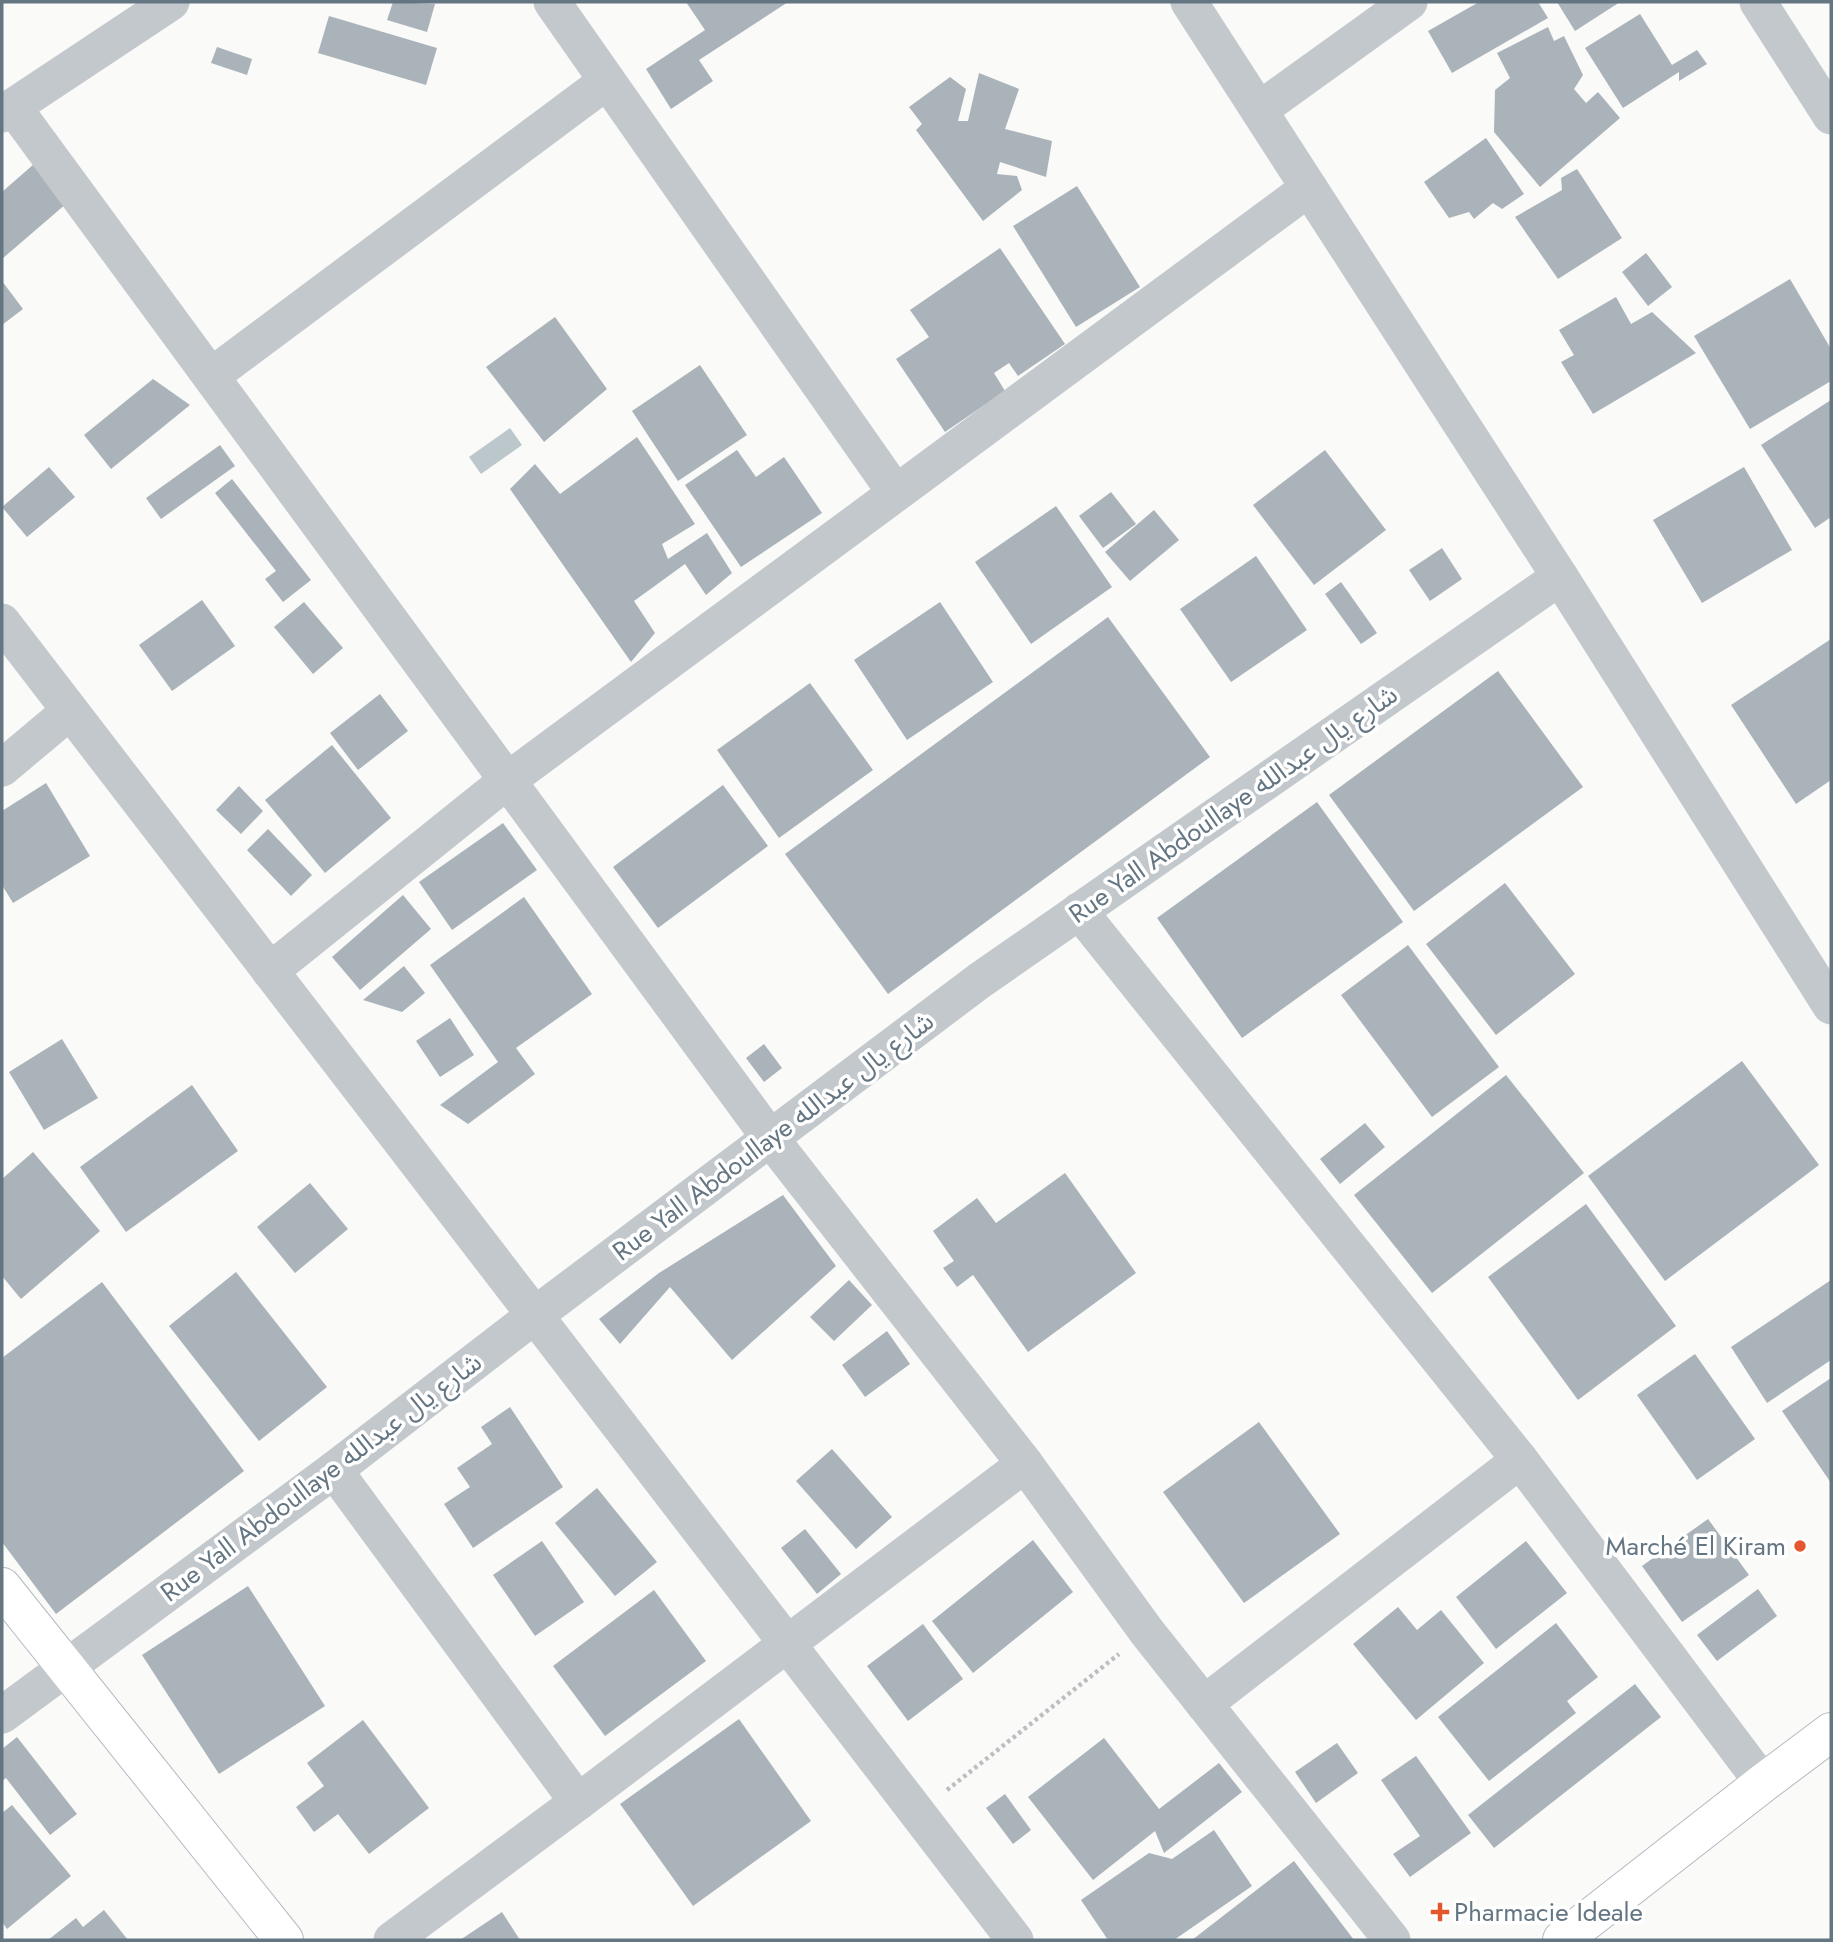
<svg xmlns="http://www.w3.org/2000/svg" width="1833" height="1942" font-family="Jost,'Noto Sans Arabic',sans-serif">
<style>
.water{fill:#bbc7cb}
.building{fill:#aab3b9}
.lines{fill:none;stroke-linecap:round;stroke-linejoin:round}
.secondary-casing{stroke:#b3babf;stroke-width:40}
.path{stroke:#bbbfc2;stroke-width:4.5;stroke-dasharray:3.5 3.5;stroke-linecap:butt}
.street{stroke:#c3c8cc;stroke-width:37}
.secondary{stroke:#fff;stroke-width:38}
.poi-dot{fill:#e4572e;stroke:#fff;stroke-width:2.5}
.labels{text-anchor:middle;stroke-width:7;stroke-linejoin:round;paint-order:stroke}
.street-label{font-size:26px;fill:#657683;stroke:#fff}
.poi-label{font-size:26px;fill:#657683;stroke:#fff;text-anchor:end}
</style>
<rect width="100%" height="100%" fill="#fafaf8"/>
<path class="water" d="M510 428 522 445 481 474 469 457Z"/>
<g class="building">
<path d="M393 2 435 4 427 32 387 20Z"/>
<path d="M686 2H788L699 60 713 81 671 109 646 69 705 30Z"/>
<path d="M1479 2H1538L1548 18 1452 73 1428 31Z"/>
<path d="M1557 2H1620L1575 31Z"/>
<path d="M1640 14 1672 65 1697 50 1707 64 1679 81V72L1623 108 1585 48Z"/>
<path d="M329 16 437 48 426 85 318 53Z"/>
<path d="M1548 27 1554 41 1564 36 1583 75 1574 89 1586 103 1598 92 1620 118 1540 187 1494 132 1495 90 1510 78 1497 53Z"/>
<path d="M217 47 252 59 247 75 211 63Z"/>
<path d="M979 73 1019 89 1005 129 1052 141 1046 177 1000 162 997 174 1017 176 1022 190 983 221 916 130 922 124 909 107 950 77 966 89 958 121H968Z"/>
<path d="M1486 138 1524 194 1502 209 1493 203 1474 219 1469 212 1449 218 1424 182Z"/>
<path d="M34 164 67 203 2 259V192Z"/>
<path d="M1577 169 1622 238 1558 279 1515 217 1562 190 1561 178Z"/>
<path d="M1077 186 1140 287 1076 327 1013 226Z"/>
<path d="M1000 248 1065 344 1018 376 1009 363 994 373 1005 391 945 432 896 359 929 337 910 310Z"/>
<path d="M1646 253 1672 287 1648 306 1622 272Z"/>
<path d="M1790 279 1831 349V381L1750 429 1694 336Z"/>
<path d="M2 281 23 309 2 325Z"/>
<path d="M1616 297 1631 324 1652 312 1696 353 1593 414 1561 362 1574 355 1559 330Z"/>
<path d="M555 317 607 389 544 442 486 367Z"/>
<path d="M700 365 747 435 678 481 632 411Z"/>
<path d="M153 379 190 405 111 469 84 435Z"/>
<path d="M1831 400V517L1815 528 1761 445Z"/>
<path d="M637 437 695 524 662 544 668 559 707 533 732 573 706 595 685 564 634 601 655 633 631 662 510 489 535 464 560 494Z"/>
<path d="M220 445 235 466 161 519 146 498Z"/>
<path d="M737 450 756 477 784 457 822 513 741 567 685 485Z"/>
<path d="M1325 450 1386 530 1314 585 1253 505Z"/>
<path d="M49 467 75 497 27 537 2 507Z"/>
<path d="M1744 467 1792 550 1702 603 1653 520Z"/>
<path d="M232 479 311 580 283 602 265 579 276 571 215 493Z"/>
<path d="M1111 492 1136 524 1103 548 1079 516Z"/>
<path d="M1056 506 1112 587 1031 644 975 562Z"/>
<path d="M1154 510 1179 540 1130 581 1105 552Z"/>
<path d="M1442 548 1462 579 1430 601 1409 570Z"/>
<path d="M1256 556 1307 630 1231 682 1180 609Z"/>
<path d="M1341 582 1377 633 1361 644 1325 594Z"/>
<path d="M202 600 235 646 172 691 139 645Z"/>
<path d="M304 602 343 648 313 674 274 627Z"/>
<path d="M940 602 993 682 907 740 854 660Z"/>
<path d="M1108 617 1210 757 888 994 785 854Z"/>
<path d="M1831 639V780L1796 804 1731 705Z"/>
<path d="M1498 671 1583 787 1414 911 1329 795Z"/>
<path d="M810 683 873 770 779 838 717 750Z"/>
<path d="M380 694 408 731 358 770 330 733Z"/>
<path d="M332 745 391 818 325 873 265 800Z"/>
<path d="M46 783 90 856 13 903 2 885V811Z"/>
<path d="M723 785 768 846 658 928 613 867Z"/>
<path d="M239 786 263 811 241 834 216 810Z"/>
<path d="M1317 802 1403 922 1242 1038 1157 918Z"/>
<path d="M503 823 537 870 452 930 419 882Z"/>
<path d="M268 829 312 875 291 896 247 850Z"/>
<path d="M1505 883 1575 974 1496 1035 1426 944Z"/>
<path d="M403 895 431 929 360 990 332 957Z"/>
<path d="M524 897 592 994 516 1048 535 1074 468 1124 440 1105 498 1062 430 965Z"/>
<path d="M1408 945 1499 1067 1432 1117 1341 995Z"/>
<path d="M404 966 425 993 402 1012 363 1000Z"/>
<path d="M450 1018 474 1055 440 1077 416 1041Z"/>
<path d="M62 1039 98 1098 44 1130 9 1072Z"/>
<path d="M764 1044 782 1068 764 1082 746 1058Z"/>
<path d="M1742 1061 1819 1165 1665 1281 1588 1176Z"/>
<path d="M1506 1075 1584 1173 1432 1293 1354 1195Z"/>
<path d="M192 1085 238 1151 126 1232 80 1167Z"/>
<path d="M1365 1123 1385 1147 1340 1184 1320 1159Z"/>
<path d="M33 1152 100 1231 21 1299 2 1276V1179Z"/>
<path d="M1065 1173 1136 1273 1028 1352 973 1275 957 1287 943 1268 954 1261 933 1231 977 1198 996 1223Z"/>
<path d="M310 1183 348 1229 295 1273 257 1227Z"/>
<path d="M783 1195 836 1266 732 1360 670 1287 620 1344 599 1319 659 1273Z"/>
<path d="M1586 1204 1676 1326 1578 1400 1488 1277Z"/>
<path d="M236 1272 327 1387 259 1441 169 1326Z"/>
<path d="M849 1280 872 1305 834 1341 810 1317Z"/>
<path d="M1831 1280V1360L1767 1403 1731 1347Z"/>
<path d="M102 1282 244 1471 56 1614 2 1542V1358Z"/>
<path d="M887 1331 910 1364 865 1397 842 1365Z"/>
<path d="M1695 1354 1755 1439 1697 1480 1637 1395Z"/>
<path d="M1831 1378V1483L1782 1411Z"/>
<path d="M510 1407 563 1487 473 1548 444 1504 470 1487 457 1468 492 1444 481 1427Z"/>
<path d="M1259 1422 1340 1534 1244 1603 1163 1492Z"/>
<path d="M832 1449 892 1517 856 1549 796 1481Z"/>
<path d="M597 1488 657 1562 615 1596 555 1523Z"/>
<path d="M1708 1519 1749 1575 1682 1622 1642 1566Z"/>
<path d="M805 1529 841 1574 817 1594 781 1548Z"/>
<path d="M1033 1540 1073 1592 973 1673 932 1621Z"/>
<path d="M542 1541 584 1602 535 1636 493 1575Z"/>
<path d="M1526 1541 1567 1593 1496 1649 1456 1597Z"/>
<path d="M248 1586 325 1706 219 1774 142 1655Z"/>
<path d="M1758 1589 1777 1616 1717 1661 1697 1635Z"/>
<path d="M654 1590 706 1661 605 1736 553 1666Z"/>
<path d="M1398 1607 1417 1630 1441 1610 1484 1663 1416 1720 1353 1644Z"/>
<path d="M1556 1623 1598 1677 1567 1701 1576 1713 1489 1781 1438 1717Z"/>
<path d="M923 1624 963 1679 908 1721 867 1666Z"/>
<path d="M1635 1684 1661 1717 1494 1848 1468 1815Z"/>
<path d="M739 1719 811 1821 693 1906 620 1804Z"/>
<path d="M363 1720 429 1808 369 1854 338 1814 314 1832 296 1807 324 1786 307 1763Z"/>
<path d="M17 1737 77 1814 50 1835 6 1778 2 1781V1749Z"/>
<path d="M1104 1738 1159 1809 1219 1763 1242 1792 1164 1853 1155 1831 1093 1880 1028 1797Z"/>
<path d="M1337 1743 1358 1773 1316 1803 1295 1772Z"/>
<path d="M1416 1756 1471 1833 1410 1877 1393 1854 1420 1836 1381 1780Z"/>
<path d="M1005 1794 1031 1830 1013 1844 986 1808Z"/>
<path d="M12 1805 71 1876 7 1929 2 1922V1813Z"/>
<path d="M1214 1830 1252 1886 1174 1940H1108L1081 1900 1149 1853 1172 1859Z"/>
<path d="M1294 1861 1354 1940H1192Z"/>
<path d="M104 1910 128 1940H48L76 1918 83 1927Z"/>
<path d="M502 1912 520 1940H460Z"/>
</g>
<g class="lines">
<defs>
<g id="secondary">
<path d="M2 1587 284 1940"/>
<path d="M1562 1940 1763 1783 1831 1732"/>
</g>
</defs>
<use href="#secondary" class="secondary-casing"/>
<path class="path" d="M947 1790 1119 1654"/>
<g class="street">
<path d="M552 2 895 492"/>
<path d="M1189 2 1560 577 1831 1006"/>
<path d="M1758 2 1831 116"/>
<path d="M13 107 770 1138 1025 1464 1147 1632 1392 1940"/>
<path d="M1259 110 1409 2"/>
<path d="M2 114 171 2"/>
<path d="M211 376 607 81"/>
<path d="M2 622 1015 1940"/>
<path d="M2 768 70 711"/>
<path d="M1079 911 1520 1460 1763 1783"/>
<path d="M270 971 508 780 1309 188"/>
<path d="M334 1470 578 1802"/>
<path d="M1204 1704 1520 1460"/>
<path d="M2 1715 334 1470 535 1315 979 981 1560 577"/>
<path d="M392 1940 578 1802 1025 1464"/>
</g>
<use href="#secondary" class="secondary"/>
</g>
<g class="poi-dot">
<circle cx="1800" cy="1546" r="7"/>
<path d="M1436.5 1901.5h7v7h7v7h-7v7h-7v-7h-7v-7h7z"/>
</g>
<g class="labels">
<g class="street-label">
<text transform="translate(1233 804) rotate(-35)" y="9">Rue Yall Abdoullaye شارع يال عبدالله</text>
<text transform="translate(773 1136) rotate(-37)" y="9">Rue Yall Abdoullaye شارع يال عبدالله</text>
<text transform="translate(321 1477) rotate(-37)" y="9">Rue Yall Abdoullaye شارع يال عبدالله</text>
</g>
<g class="poi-label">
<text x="1786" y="1555">Marché El Kiram</text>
<text x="1454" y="1921" text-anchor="start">Pharmacie Ideale</text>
</g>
</g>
<rect width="1833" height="1942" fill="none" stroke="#657683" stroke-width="7"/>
</svg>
